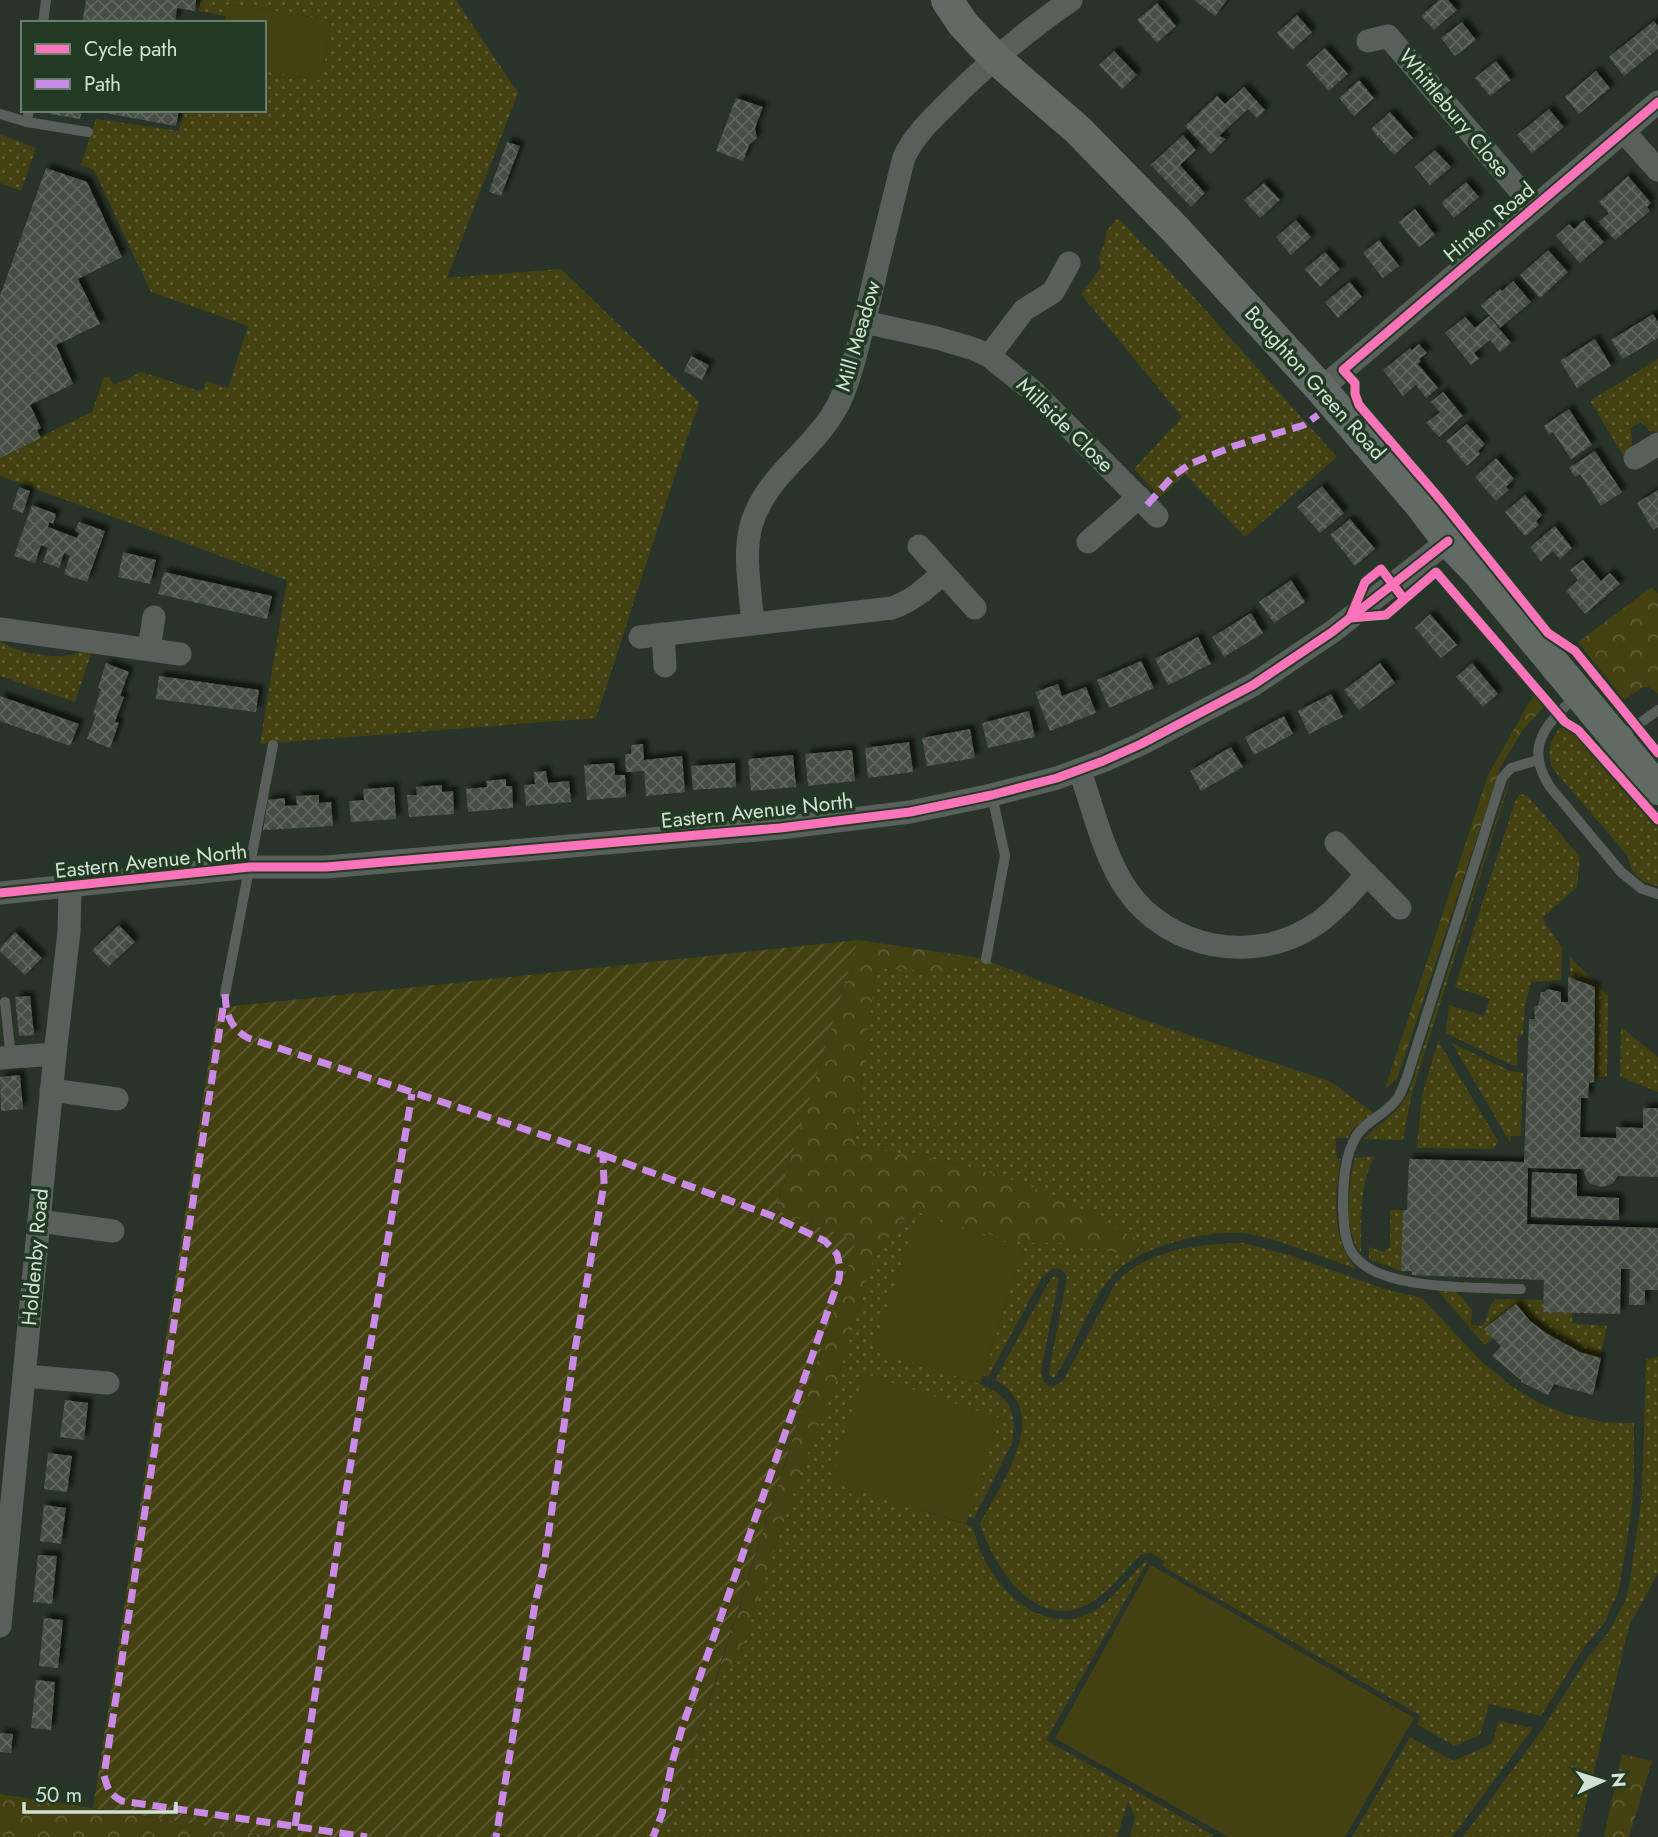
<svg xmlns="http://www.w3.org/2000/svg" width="1658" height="1837" font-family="Jost,sans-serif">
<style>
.grass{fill:url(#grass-dots)}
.forest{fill:url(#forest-crowns)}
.garden{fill:url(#garden-furrows)}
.pitch{fill:#434111}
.building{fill:url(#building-cross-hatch);filter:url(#shadow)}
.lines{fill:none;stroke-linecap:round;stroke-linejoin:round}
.lane{stroke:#59605c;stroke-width:10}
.street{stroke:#59605c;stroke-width:23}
.secondary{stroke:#626a65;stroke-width:32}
.quiet{stroke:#ca8be6;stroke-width:7;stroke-dasharray:14 7;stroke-linecap:butt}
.cycleway-casing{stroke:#223a24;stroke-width:13}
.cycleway{stroke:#fb73b8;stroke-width:9}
.labels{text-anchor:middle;stroke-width:7;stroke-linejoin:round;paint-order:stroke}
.street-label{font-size:21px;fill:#d2e1d3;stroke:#223a24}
</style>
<defs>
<pattern id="grass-dots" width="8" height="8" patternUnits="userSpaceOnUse" patternTransform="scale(1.75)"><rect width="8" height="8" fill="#434111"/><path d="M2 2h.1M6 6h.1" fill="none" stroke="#5d5c33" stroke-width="1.8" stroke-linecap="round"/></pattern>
<pattern id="forest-crowns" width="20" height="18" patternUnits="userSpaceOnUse" patternTransform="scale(1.75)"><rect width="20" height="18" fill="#434111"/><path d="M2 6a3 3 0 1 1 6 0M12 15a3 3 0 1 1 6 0" fill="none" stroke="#5d5c33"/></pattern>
<pattern id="garden-furrows" width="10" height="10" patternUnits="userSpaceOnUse" patternTransform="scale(1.75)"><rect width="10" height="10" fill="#434111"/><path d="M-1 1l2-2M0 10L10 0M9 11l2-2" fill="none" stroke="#5d5c33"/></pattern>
<pattern id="building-cross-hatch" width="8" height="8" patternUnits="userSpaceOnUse" patternTransform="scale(1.75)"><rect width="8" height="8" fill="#464f44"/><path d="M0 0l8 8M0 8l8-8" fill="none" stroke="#60685e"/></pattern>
<filter id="shadow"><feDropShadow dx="5" dy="-5" stdDeviation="2" flood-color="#0009"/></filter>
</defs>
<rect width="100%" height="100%" fill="#283429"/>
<g class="grass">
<path d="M201 0H456L518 93 447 278 561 269 699 402 596 718 260 744 287 580 0 476V456L92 412 104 377H109L114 385 142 372 199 391 203 389 206 381 228 388 248 326 151 292 94 170 81 165 96 119 179 131 183 110H264V71L322 80 331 20 229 4 226 16 199 11Z"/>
<path d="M0 134 36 148 21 191 0 183Z"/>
<path d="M1118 218 1191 294 1337 457 1245 537 1185 474 1160 497 1134 469 1182 417 1081 294 1100 269 1099 255 1105 244 1106 231Z"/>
<path d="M1658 359V432L1650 431 1641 422 1631 428 1632 445 1623 455 1590 401Z"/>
<path d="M0 641C13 651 48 658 65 656 75 655 82 650 92 651L75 702 0 676Z"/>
<path d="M1563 725 1569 732H1574L1658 826V886C1641 883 1630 873 1628 856L1553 769C1546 753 1550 737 1563 725Z"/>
<path d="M1510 781 1412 1093 1403 1140 1363 1139 1397 1110 1409 1092 1508 783Z"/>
<path d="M1520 794 1528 796 1580 857 1577 887 1542 918 1562 948 1561 980 1531 982 1525 1006 1523 1035H1518L1517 1066 1511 1065 1446 1033 1449 1005 1484 1016 1490 999 1455 987 1515 802Z"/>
<path d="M1570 957 1608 996 1607 1077H1594L1595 987 1570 978Z"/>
<path d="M980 958 1138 1018 1329 1081 1374 1113 1354 1128 1348 1138H1335L1337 1158 1341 1159C1334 1194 1331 1241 1357 1269 1323 1258 1289 1243 1254 1235 1216 1226 1140 1245 1113 1275 1088 1302 1076 1348 1054 1378L1049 1376V1371L1067 1277 1061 1269 1053 1268 1041 1279 988 1377 983 1375 1024 1248 874 1349 980 1384C1010 1396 1017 1411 1012 1443L974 1518 968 1517 1000 1418 831 1480 973 1527C982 1575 1035 1640 1090 1613 1113 1602 1128 1575 1149 1559L1046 1740 1213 1835 1211 1837H1130L1135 1818 1128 1801 1117 1837H665L721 1664 735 1669 800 1473 840 1371 872 1263 896 1225 916 1211 1006 1239 1026 1243H1066L1129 1255 1136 1239C1079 1205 1017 1177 953 1163 922 1156 887 1156 858 1144L855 1135 876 968 943 972 955 966Z"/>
<path d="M1621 1027 1658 1057V1092L1620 1077Z"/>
<path d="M1438 1041 1498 1141 1494 1149 1417 1148 1422 1096Z"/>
<path d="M1452 1043 1510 1071 1523 1073 1521 1136H1511V1144Z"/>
<path d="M1375 1156C1358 1184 1362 1223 1361 1254 1343 1229 1348 1187 1355 1158Z"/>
<path d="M1390 1210H1403L1401 1271 1369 1259V1247L1383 1252 1390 1247Z"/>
<path d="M1243 1243 1289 1255 1385 1289 1422 1298 1480 1360 1510 1385 1539 1403 1566 1414 1603 1422 1634 1423V1479L1631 1514 1619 1589 1605 1622 1582 1650 1541 1716 1489 1704 1480 1735 1454 1746 1417 1724 1421 1716 1162 1566 1164 1561 1151 1553 1141 1555C1125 1569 1112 1589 1095 1600 1040 1637 995 1571 980 1524 1001 1484 1054 1412 995 1380L1051 1278 1056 1276 1059 1278 1041 1371 1044 1383 1052 1387 1063 1381 1115 1284C1145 1250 1200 1243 1243 1243Z"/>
<path d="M1438 1291 1457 1292 1472 1310 1471 1325 1481 1326C1490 1319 1486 1307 1496 1299L1543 1300V1312L1572 1313V1323L1607 1326 1600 1358C1566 1348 1539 1331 1516 1304L1484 1328 1493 1338 1485 1345Z"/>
<path d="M1658 1357V1573L1629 1626 1578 1837H1463L1544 1727 1588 1657 1608 1633 1626 1599 1630 1581 1642 1494 1646 1359Z"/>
<path d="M1499 1721 1533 1728 1452 1837H1352L1410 1737 1453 1761 1492 1744Z"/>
</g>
<g class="forest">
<path d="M1652 587 1658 594V694L1649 687H1643L1624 700 1578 642Z"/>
<path d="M1534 694 1545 706 1522 731 1500 768 1397 1079 1385 1089 1488 775Z"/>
<path d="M858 940 980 958 955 966 943 972 876 968 855 1135 858 1144 866 1147C907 1155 948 1160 988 1172 1040 1187 1090 1211 1136 1239L1138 1249 1129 1255 1066 1243H1026L1006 1239 916 1211 896 1225 872 1263 840 1371 800 1473 735 1669 721 1664 856 1240 775 1210Z"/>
<path d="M1622 1754 1652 1761 1629 1837H1604Z"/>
<path d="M0 1794 278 1837H0Z"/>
</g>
<path class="garden" d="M858 940 775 1210 856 1240 665 1837H278L93 1808 217 1008Z"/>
<g class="pitch">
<path d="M228 4 331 20 322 80 264 71V23H225Z"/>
<path d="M918 1214 1024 1248 980 1384 874 1350Z"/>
<path d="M865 1374 1000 1418 966 1524 831 1481Z"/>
<path d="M1151 1565 1414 1718 1345 1837H1228L1055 1738Z"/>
</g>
<g class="building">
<path d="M86 0H196L195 11 177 8 175 23H82Z"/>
<path d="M1194 0H1227L1215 16Z"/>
<path d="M1439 0H1448L1457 10 1434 30 1421 16Z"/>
<path d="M1157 3 1176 26 1157 43 1137 20Z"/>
<path d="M1297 15 1312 32 1292 50 1277 33Z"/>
<path d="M1654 21 1658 26V49L1624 76 1609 57Z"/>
<path d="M1462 22 1476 40 1455 56 1441 38Z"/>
<path d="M1325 48 1348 74 1329 91 1306 65Z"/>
<path d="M1114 51 1137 75 1122 89 1099 65Z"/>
<path d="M1496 61 1511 80 1490 96 1475 78Z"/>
<path d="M1596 71 1610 88 1579 114 1565 97Z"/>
<path d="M1359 80 1374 98 1354 116 1339 98Z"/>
<path d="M1244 87 1265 110 1257 118 1248 109 1219 136 1226 139 1211 154 1185 126 1217 96 1225 104Z"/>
<path d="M736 98 763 107 755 128 757 138 749 145 743 161 716 151Z"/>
<path d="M1549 109 1564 127 1532 153 1517 135Z"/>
<path d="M51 110H82L80 119 50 114Z"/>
<path d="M89 110H179L176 126Z"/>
<path d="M1390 112 1413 138 1394 155 1371 129Z"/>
<path d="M1183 135 1196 150 1180 165 1205 193 1191 207 1151 165Z"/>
<path d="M507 142 520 146 501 196 489 192Z"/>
<path d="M1435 150 1451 167 1430 185 1415 167Z"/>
<path d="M46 168 87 182 122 257 78 279 100 324 56 345 73 384 30 405 41 428 37 430 41 438 0 458V296Z"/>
<path d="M1628 176 1651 203 1647 207 1650 211 1615 240 1599 222 1609 213 1599 202Z"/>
<path d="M1466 182 1479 197 1454 218 1441 203Z"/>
<path d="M1264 183 1280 200 1260 218 1244 200Z"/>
<path d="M1415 209 1435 235 1419 247 1399 222Z"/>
<path d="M1296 220 1311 237 1291 255 1276 237Z"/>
<path d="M1584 220 1604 242 1580 263 1556 236 1569 224 1574 229Z"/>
<path d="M1379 240 1399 266 1383 278 1363 253Z"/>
<path d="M1548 250 1568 272 1540 298 1520 275Z"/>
<path d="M1325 252 1340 269 1320 287 1305 269Z"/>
<path d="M1513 281 1531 302 1500 328 1481 305 1500 289 1502 291Z"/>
<path d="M1350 282 1362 297 1338 318 1325 302Z"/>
<path d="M1653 314 1658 322V338L1623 359 1611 340Z"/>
<path d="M1489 316 1511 343 1500 352 1490 340 1474 353 1479 359 1471 365 1445 333 1465 317 1475 328Z"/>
<path d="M1595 339 1611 366 1577 388 1560 361Z"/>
<path d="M1419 344 1427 353 1419 359 1421 361 1418 364 1438 388 1426 398 1416 385 1403 396 1383 370 1410 348 1412 350Z"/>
<path d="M691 356 709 365 702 380 684 371Z"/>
<path d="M1443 392 1463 416 1439 437 1426 423 1440 412 1431 402Z"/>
<path d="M1569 409 1592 445 1571 459 1553 432 1549 435 1544 426Z"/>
<path d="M1467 424 1485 444 1478 451 1480 454 1467 466 1446 441Z"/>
<path d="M1595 451 1622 492 1601 506 1580 474 1575 477 1569 468Z"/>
<path d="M1496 458 1514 479 1506 487 1509 490 1496 501 1475 477Z"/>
<path d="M1322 486 1344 513 1320 533 1297 507Z"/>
<path d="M19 487 30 491 23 513 12 509Z"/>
<path d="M1658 490V527L1653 530 1637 503Z"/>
<path d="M1525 495 1542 515 1536 521 1539 525 1525 536 1505 512Z"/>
<path d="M32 505 56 514 53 524 49 522 48 527 77 538 79 533 75 531 79 522 105 531 87 582 64 574 70 556 64 553 59 568 43 562 48 548 41 545 35 563 14 556Z"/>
<path d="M1350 519 1375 549 1355 566 1330 535Z"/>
<path d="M1555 526 1572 548 1560 559 1553 551 1541 561 1530 547Z"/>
<path d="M123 552 156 560 150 584 118 577Z"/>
<path d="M1583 560 1601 581 1610 573 1620 584 1585 614 1566 591 1578 580 1570 570Z"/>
<path d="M164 572 272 596 267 619 158 594Z"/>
<path d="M1291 580 1305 602 1274 623 1259 602Z"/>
<path d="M1251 613 1263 633 1224 657 1212 637Z"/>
<path d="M1430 614 1457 645 1441 658 1415 628Z"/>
<path d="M1198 637 1211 664 1168 685 1155 659Z"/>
<path d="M1141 661 1154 688 1109 708 1097 680Z"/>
<path d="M106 663 129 672 120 696 124 697 115 722 119 723 110 748 87 739 96 715 93 714 101 689 98 688Z"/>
<path d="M1380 663 1395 683 1359 710 1344 690Z"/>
<path d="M1472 663 1498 694 1483 707 1456 677Z"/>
<path d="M159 676 259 690 256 712 156 699Z"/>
<path d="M1058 684 1062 696 1086 687 1096 713 1050 731 1035 692Z"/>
<path d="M1331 694 1343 717 1309 734 1298 711Z"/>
<path d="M0 696 79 724 70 746 0 721Z"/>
<path d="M1029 711 1035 737 988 748 982 723Z"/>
<path d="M1284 716 1293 734 1254 755 1245 737Z"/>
<path d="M970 729 975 758 927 766 922 738Z"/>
<path d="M909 742 913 772 868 778 865 748Z"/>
<path d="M643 744 644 760 682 756 685 792 646 796 644 771 626 772 625 754H631V745Z"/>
<path d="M1231 747 1243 767 1201 791 1190 771Z"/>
<path d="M852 750 855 781 808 786 805 754Z"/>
<path d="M793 755 796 787 751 791 748 759Z"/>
<path d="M614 763 615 775H625L626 797 587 800 584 765Z"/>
<path d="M735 763 736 787 693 790 691 766Z"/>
<path d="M546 771 548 783 569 781 571 802 526 806 524 785 535 784 534 772Z"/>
<path d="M506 779V786H512L513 808 468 812 466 789 487 787 486 781Z"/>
<path d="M442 785V792L453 791 454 814 409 817 407 795H417L416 787Z"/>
<path d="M394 787 396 819 351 822 349 801 364 800 363 789Z"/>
<path d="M319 795V803L331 802 333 826 263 830 268 800 285 798V806L297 805 296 796Z"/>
<path d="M119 925 135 942 108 967 92 950Z"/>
<path d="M15 932 42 958 25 975 0 951V948Z"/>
<path d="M1568 977 1595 987 1594 1082 1589 1083 1588 1098H1581L1580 1137 1616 1138V1127L1643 1128V1108H1658V1177L1618 1176 1613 1183 1603 1187 1591 1184 1587 1180 1583 1169 1528 1168 1527 1224 1658 1228V1290H1645V1305H1629L1630 1269H1621L1620 1314 1543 1312 1544 1280 1412 1275V1271H1401L1403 1210H1407L1409 1159 1524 1162 1529 1019H1535L1534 1006H1538L1541 992H1545L1547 989 1561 992V1002H1568Z"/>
<path d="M30 996 34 1035 19 1036 15 997Z"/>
<path d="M20 1075 23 1109 1 1111 0 1077Z"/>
<path d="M1532 1172 1577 1174V1196L1619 1198V1220L1531 1217Z"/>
<path d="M1516 1304 1530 1321 1546 1333 1580 1352 1601 1358 1593 1395 1554 1384 1548 1395 1521 1382V1380L1492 1356 1501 1346 1484 1329Z"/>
<path d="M65 1400 88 1403 84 1440 60 1437Z"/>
<path d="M48 1453 72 1456 67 1492 44 1489Z"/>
<path d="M44 1505 66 1508 61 1544 40 1541Z"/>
<path d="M38 1555 57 1556 52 1604 33 1602Z"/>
<path d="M44 1618 63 1620 58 1668 39 1666Z"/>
<path d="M36 1680 55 1682 51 1730 31 1728Z"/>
<path d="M0 1733 13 1734 11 1753 0 1752Z"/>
</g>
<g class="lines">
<g class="lane">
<path d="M43 23 46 0"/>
<path d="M0 114 27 122 29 110"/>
<path d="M27 122 88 132"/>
<path d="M1577 695C1547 724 1523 745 1550 787L1621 872 1642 889 1658 894"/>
<path d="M1619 738 1658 710"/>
<path d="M986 959 1005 856 992 795"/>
<path d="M225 994 273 745"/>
<path d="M5 1002 11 1058"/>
<path d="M1521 1289C1479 1287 1379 1292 1353 1254 1344 1241 1344 1223 1343 1208 1343 1184 1344 1155 1357 1135 1367 1120 1386 1114 1397 1099 1401 1094 1403 1086 1406 1080L1502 778 1511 768 1538 760"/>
</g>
<g class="street">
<path d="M1368 41 1388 36 1534 207"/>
<path d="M1624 132 1658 170"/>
<path d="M864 322 937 338 974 349 989 356 1033 391 1157 516"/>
<path d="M989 356 1024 310 1053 292 1069 263"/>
<path d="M1321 389 1658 102"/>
<path d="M1635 458 1658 444"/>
<path d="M1088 542 1139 497"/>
<path d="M919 546 975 608"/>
<path d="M753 623C745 544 737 518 796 458 815 438 833 419 843 394 855 364 861 332 869 302 880 253 892 205 904 157 914 136 929 122 945 106 984 66 1025 32 1071 0"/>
<path d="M0 629 180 654"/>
<path d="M663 634 665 666"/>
<path d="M640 637 892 608C912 601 927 588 943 573"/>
<path d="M149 649 154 617"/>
<path d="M1080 771C1093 808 1104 857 1127 890 1168 949 1253 965 1313 926 1334 913 1351 892 1367 874"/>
<path d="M1336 843 1400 908"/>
<path d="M0 893 250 867H326L780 828 910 812 992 795 1057 778 1103 761 1141 744 1253 685 1332 632 1448 541"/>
<path d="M0 1058 55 1054"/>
<path d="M51 1090 117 1099"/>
<path d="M39 1221 113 1231"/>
<path d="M24 1376 108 1383"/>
<path d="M0 1626 55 1054 69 932 70 887"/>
</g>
<path class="secondary" d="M947 0 963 24 995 58 1078 130 1177 231 1321 389 1420 504 1448 541 1478 572 1658 789"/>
<g class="quiet">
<path d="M1147 505 1173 476 1190 464 1234 446 1304 425 1318 415"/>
<path d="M225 994C226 1014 230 1028 248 1038L603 1155 604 1184 574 1355 544 1565 535 1604 496 1837"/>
<path d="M223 1008 104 1775C107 1788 110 1795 122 1801L367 1837"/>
<path d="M603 1155 770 1215 825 1241 837 1254 840 1267 839 1279 683 1725 672 1763 662 1814 653 1837"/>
<path d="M295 1826 345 1498 412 1094"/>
</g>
<defs>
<g id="cycleway">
<path d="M1658 102 1343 370 1355 383V394L1359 405 1440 499 1548 633 1575 651 1658 753"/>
<path d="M1404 599 1381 569 1365 582 1350 618 1386 615 1436 572 1565 722 1578 730 1658 820"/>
<path d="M0 893 250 867H326L780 828 910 812 992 795 1057 778 1103 761 1141 744 1253 685 1332 632 1448 541"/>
</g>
</defs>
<use href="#cycleway" class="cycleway-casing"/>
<use href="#cycleway" class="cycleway"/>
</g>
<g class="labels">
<g class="street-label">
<text transform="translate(1454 113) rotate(50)" y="7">Whittlebury Close</text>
<text transform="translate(1489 222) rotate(-40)" y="7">Hinton Road</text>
<text transform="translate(858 336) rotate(-74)" y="7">Mill Meadow</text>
<text transform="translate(1315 383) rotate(48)" y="7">Boughton Green Road</text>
<text transform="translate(1065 425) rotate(44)" y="7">Millside Close</text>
<text transform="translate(757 811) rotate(-6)" y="7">Eastern Avenue North</text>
<text transform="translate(151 861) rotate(-6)" y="7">Eastern Avenue North</text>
<text transform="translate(35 1257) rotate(-85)" y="7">Holdenby Road</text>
</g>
</g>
<rect x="21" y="21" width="245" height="91" fill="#223a24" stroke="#687d6a" stroke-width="2"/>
<rect x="35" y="44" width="35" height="10" fill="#fb73b8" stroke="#687d6a" stroke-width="2"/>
<text x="84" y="56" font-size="21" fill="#d2e1d3">Cycle path</text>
<rect x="35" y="79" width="35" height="10" fill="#ca8be6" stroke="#687d6a" stroke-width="2"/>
<text x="84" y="91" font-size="21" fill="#d2e1d3">Path</text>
<g transform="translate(1602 1781) rotate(86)" stroke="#223a24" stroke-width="5" paint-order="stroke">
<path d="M0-5L12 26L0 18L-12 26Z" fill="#d2e1d3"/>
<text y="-10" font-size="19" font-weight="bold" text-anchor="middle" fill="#d2e1d3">N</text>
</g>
<path d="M24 1802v10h152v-10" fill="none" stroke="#d2e1d3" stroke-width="3.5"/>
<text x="35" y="1802" font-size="21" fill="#d2e1d3" stroke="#223a24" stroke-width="5" paint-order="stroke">50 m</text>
</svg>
